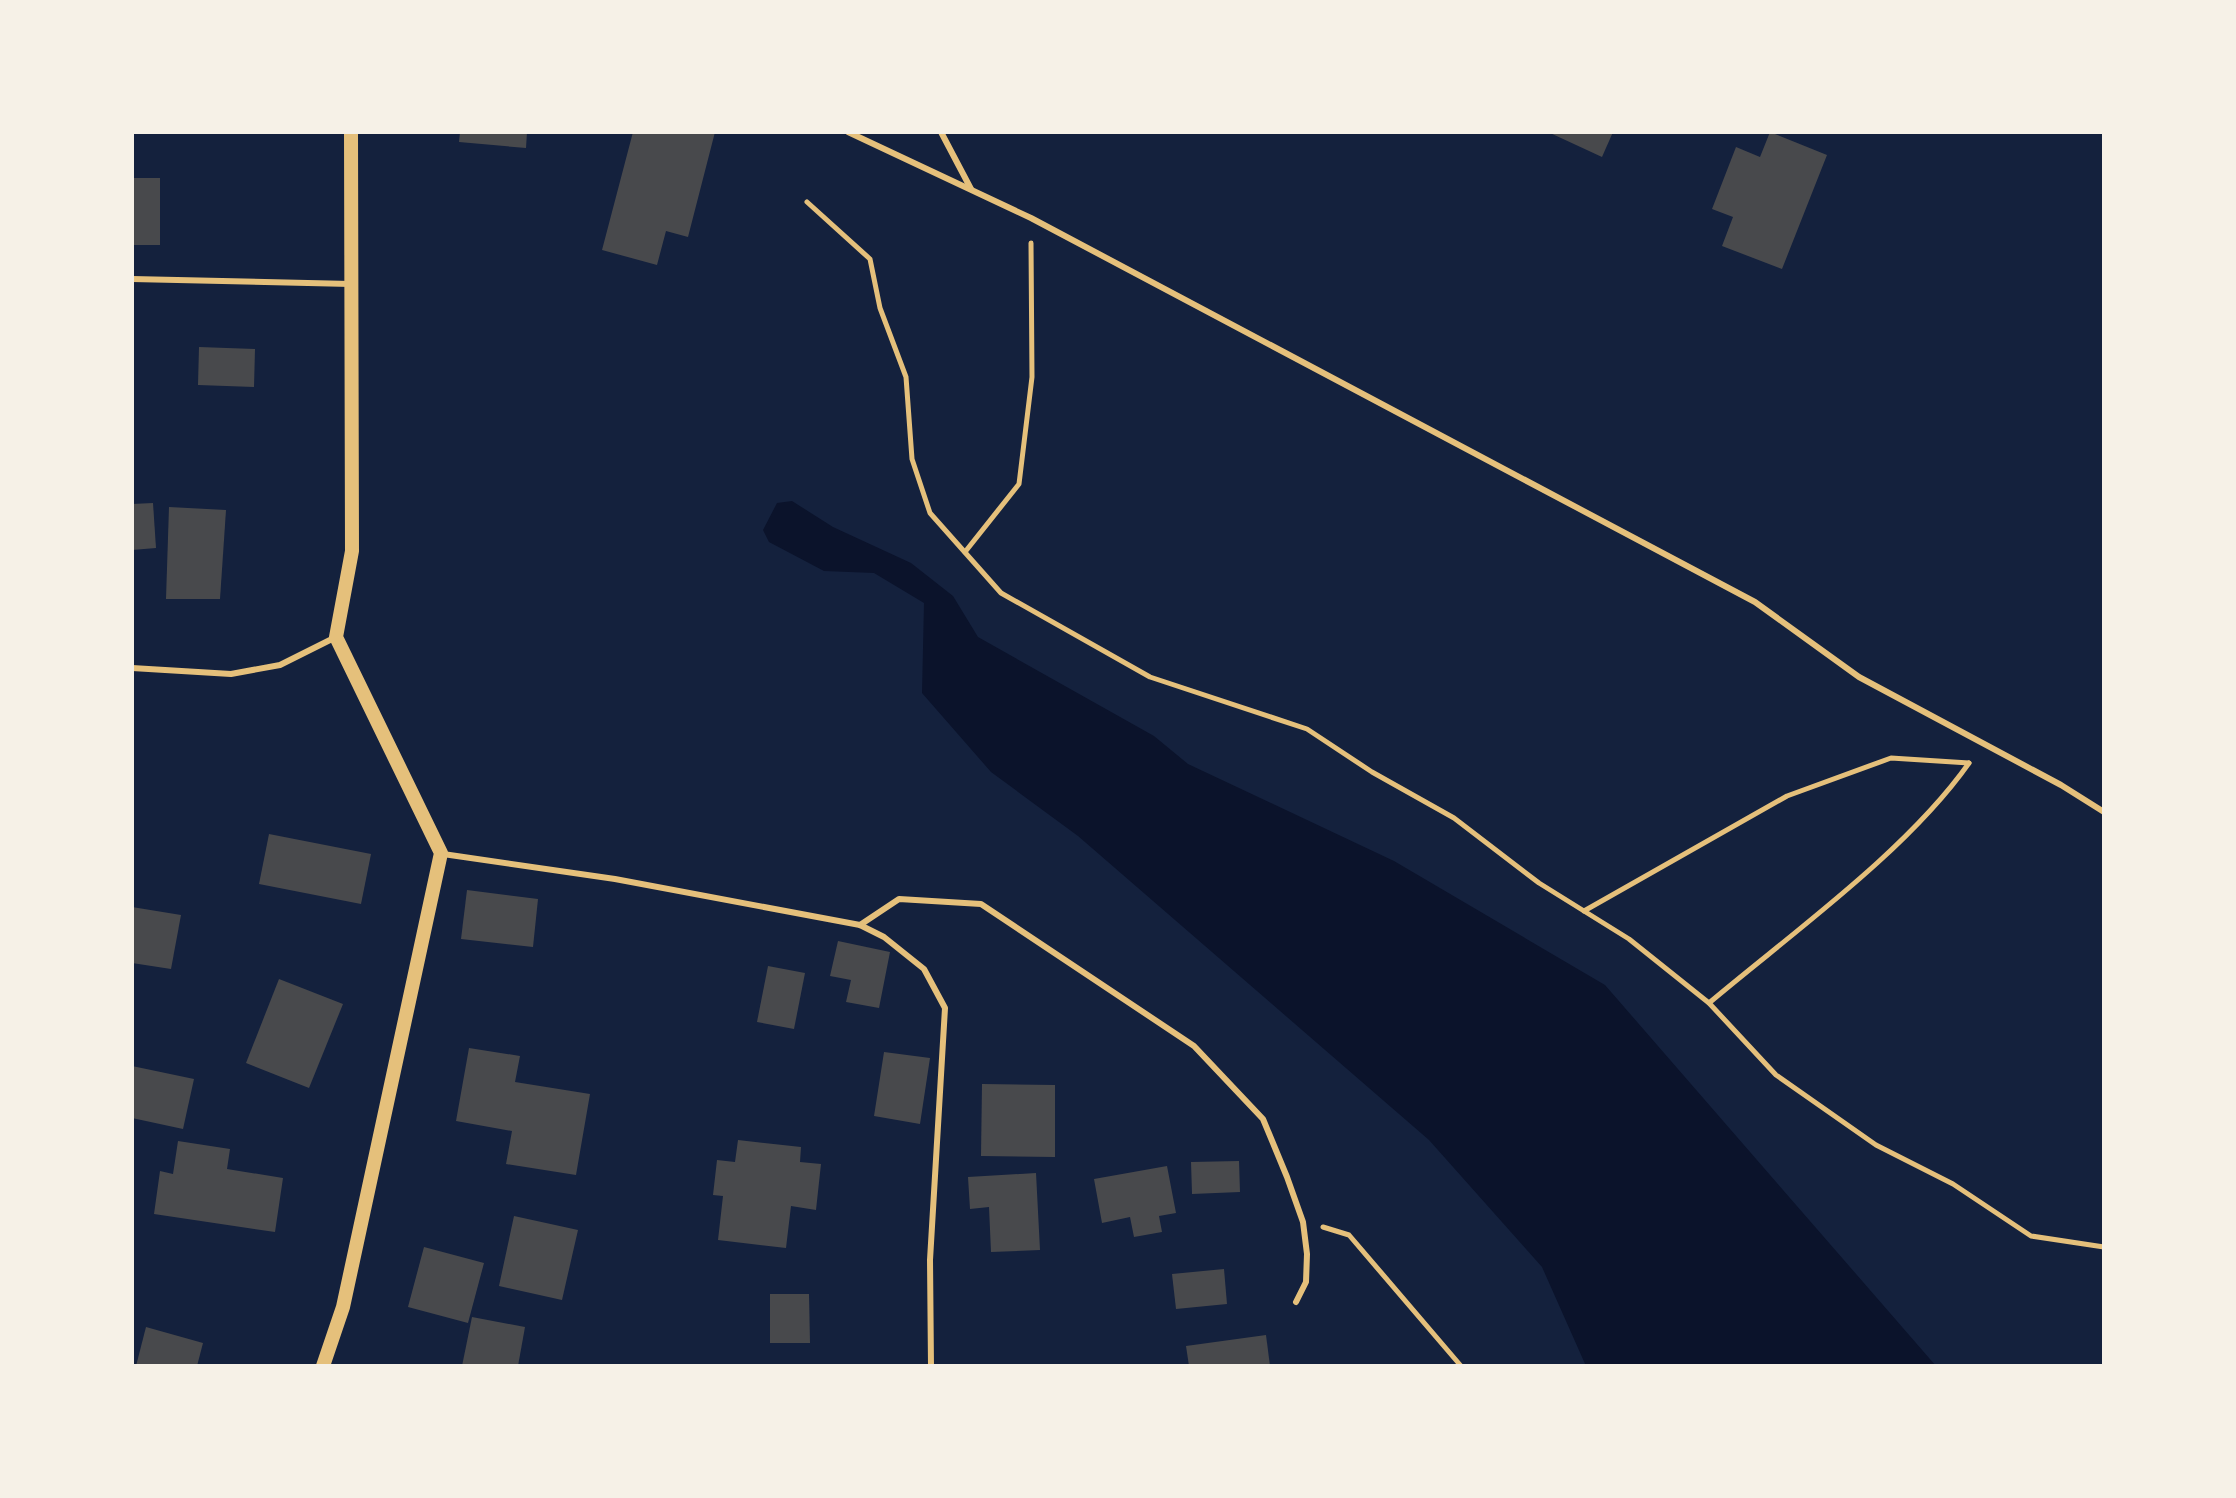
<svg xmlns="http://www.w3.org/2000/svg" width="2236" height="1498" font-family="Inter,sans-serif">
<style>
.water{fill:#0b132b}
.building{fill:#48494c}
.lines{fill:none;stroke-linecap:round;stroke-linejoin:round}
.path{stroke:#e5c07b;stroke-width:5}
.service{stroke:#e5c07b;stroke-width:6}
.tertiary{stroke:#e5c07b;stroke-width:14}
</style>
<rect width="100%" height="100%" fill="#14213d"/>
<path class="water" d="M792 501 833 527 911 563 953 596 978 637 1154 736 1188 764 1394 861 1605 985 1936 1366H1586L1542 1267 1429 1140 1078 836 991 772 922 693 924 603 874 573 824 571 769 542 763 530 777 503Z"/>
<g class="building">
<path d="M460 132H527L526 148 459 142Z"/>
<path d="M633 132H715L688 237 666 231 657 265 602 250Z"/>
<path d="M1548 132H1613L1602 157Z"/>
<path d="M1770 132 1827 155 1782 269 1722 246 1733 217 1712 209 1736 147 1760 157Z"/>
<rect x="132" y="178" width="28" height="67"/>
<path d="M199 347 255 349 254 387 198 385Z"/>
<path d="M153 503 156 548 132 550V504Z"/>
<path d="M169 507 226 510 220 599H166Z"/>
<path d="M269 834 371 854 361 904 259 884Z"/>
<path d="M467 890 538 899 533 947 461 939Z"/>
<path d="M132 907 181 915 171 969 132 963Z"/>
<path d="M838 941 890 952 879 1008 846 1002 851 980 830 976Z"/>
<path d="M768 966 805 973 794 1029 757 1022Z"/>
<path d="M279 979 343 1004 309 1088 246 1063Z"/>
<path d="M469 1048 520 1056 515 1082 590 1094 576 1175 506 1164 512 1131 456 1121Z"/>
<path d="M884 1052 930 1058 920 1124 874 1116Z"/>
<path d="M132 1066 194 1079 183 1129 132 1118Z"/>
<path d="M982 1084 1055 1085V1157L981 1156Z"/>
<path d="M738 1140 801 1147 800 1162 821 1164 816 1210 791 1206 786 1248 718 1240 723 1196 713 1195 717 1160 735 1162Z"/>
<path d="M178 1141 230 1149 227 1169 283 1178 275 1232 154 1214 160 1171 173 1174Z"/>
<path d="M1239 1161 1240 1192 1192 1194 1191 1162Z"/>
<path d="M1167 1166 1176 1213 1159 1216 1162 1232 1134 1237 1130 1217 1102 1223 1094 1179Z"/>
<path d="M1036 1173 1040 1250 991 1252 989 1207 970 1209 968 1177Z"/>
<path d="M514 1216 578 1230 562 1300 499 1286Z"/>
<path d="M424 1247 484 1263 468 1323 408 1307Z"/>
<path d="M1224 1269 1227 1304 1176 1309 1172 1274Z"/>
<path d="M770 1294H809L810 1343H770Z"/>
<path d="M472 1317 525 1327 518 1366H462Z"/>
<path d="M146 1327 203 1343 197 1366H136Z"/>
<path d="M1266 1335 1270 1366H1189L1186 1346Z"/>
</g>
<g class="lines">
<g class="path">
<path d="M807 202 870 259 880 308 906 377 912 459 930 513 1001 593 1150 677 1307 729 1372 772 1454 818 1539 883 1629 939 1709 1003 1776 1075 1876 1145 1953 1184 2031 1236 2104 1247"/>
<path d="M965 552 1019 484 1032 377 1031 243"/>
<path d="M1584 911 1787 796 1891 758 1969 763"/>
<path d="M1709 1003C1792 933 1907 851 1969 763"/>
<path d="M1323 1227 1349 1235 1461 1366"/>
</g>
<g class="service">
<path d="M848 132 1031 218 1755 602 1859 677 2061 785 2104 812"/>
<path d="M941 132 971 189"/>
<path d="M132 279 351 284"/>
<path d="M132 668 231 674 280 665 336 637"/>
<path d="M443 854 615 879 860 925 884 937 924 969 945 1008 930 1260 931 1366"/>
<path d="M860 925 899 899 981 904 1194 1046 1263 1119 1287 1177 1303 1222 1307 1254 1306 1282 1296 1302"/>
</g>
<path class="tertiary" d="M323 1366 343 1307 441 853 336 637 352 551 351 132"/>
</g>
<rect width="2236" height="1498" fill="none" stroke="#f6f1e7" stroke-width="268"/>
</svg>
